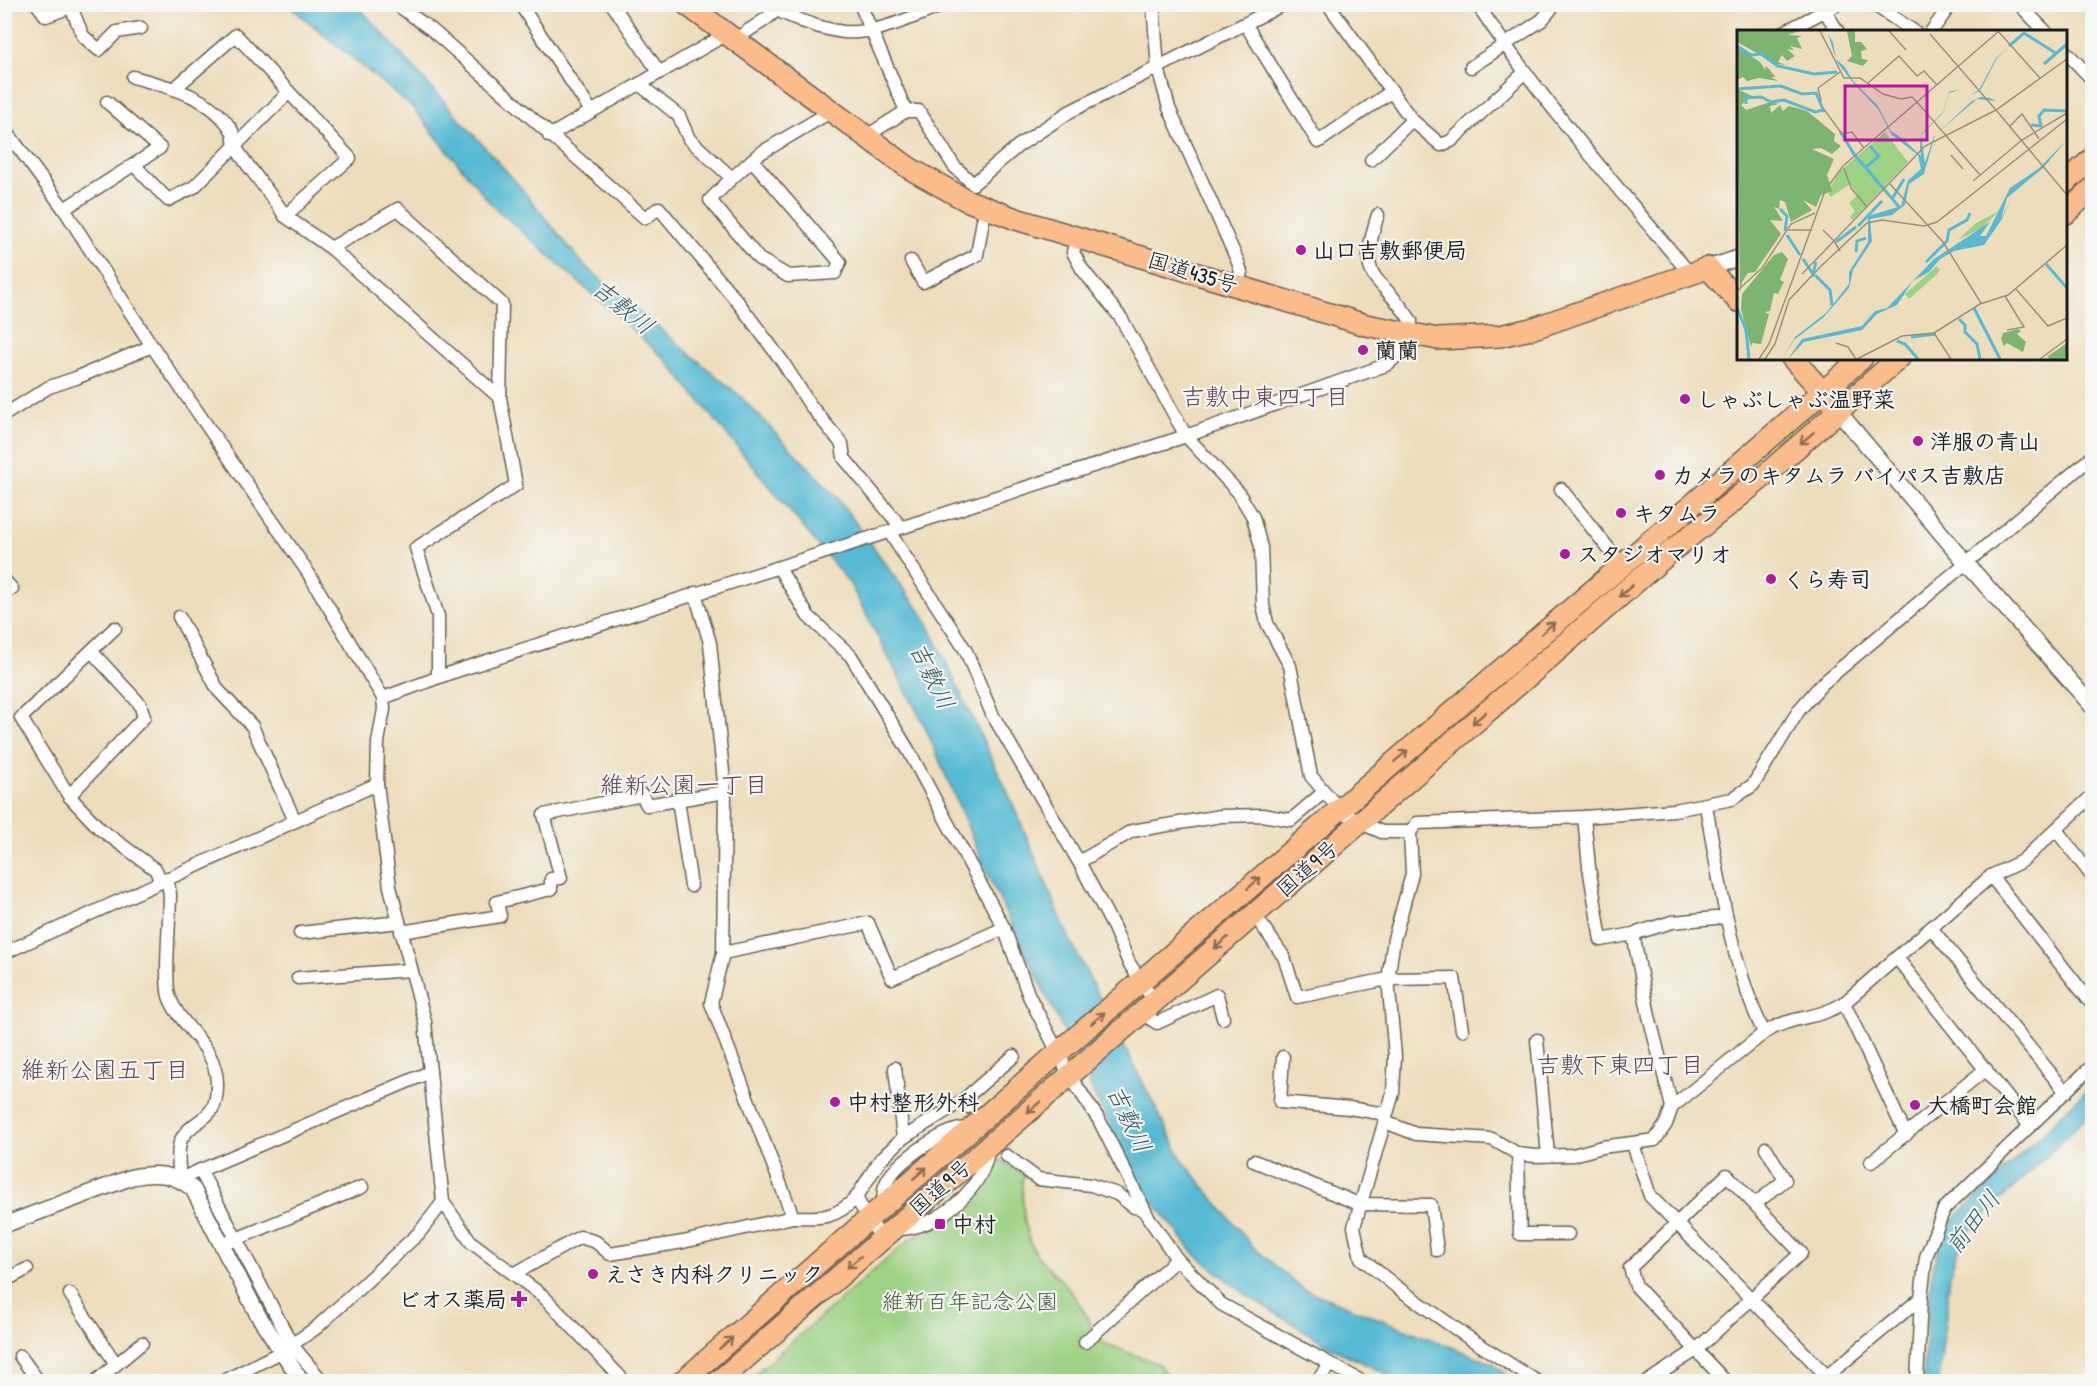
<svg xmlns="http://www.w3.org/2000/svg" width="2097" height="1386" font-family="'Patrick Hand','Klee One',sans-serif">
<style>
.green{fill:#9bd284;stroke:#5c7750;stroke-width:1.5}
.water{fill:#55bad3;stroke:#386b78;stroke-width:1.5}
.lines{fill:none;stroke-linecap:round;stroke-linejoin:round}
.minor-tunnel{stroke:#c4b69a;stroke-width:12;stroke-dasharray:12 6;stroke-linecap:butt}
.minor-casing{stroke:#666053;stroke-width:15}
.tertiary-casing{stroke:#666053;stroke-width:18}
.trunk-casing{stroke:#666053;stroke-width:24}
.minor{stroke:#fff;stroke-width:12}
.tertiary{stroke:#fff;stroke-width:15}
.trunk{stroke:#f9bc8a;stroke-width:21}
.oneway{stroke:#8a6c53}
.poi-dot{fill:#b5179e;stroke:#f6f6f2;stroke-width:2}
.labels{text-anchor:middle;stroke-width:4.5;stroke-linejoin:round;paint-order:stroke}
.poi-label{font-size:22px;font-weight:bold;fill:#1c1c1c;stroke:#f6f6f2;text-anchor:start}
.street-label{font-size:22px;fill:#1c1c1c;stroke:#f6f6f2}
.park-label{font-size:22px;fill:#485c40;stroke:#f6f6f2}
.water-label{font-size:24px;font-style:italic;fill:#335b65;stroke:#f6f6f2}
.neighbourhood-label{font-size:24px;fill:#604451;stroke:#f6f6f2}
.inset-river{fill:none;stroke:#55bad3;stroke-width:3}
.inset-road{fill:none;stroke:#9a907b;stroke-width:1.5}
.view{fill:#b5179e;fill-opacity:0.15;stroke:#b5179e;stroke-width:3}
.inset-edge{fill:none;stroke:#1c1c1c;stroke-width:3}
</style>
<rect width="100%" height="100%" fill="#f6f6f2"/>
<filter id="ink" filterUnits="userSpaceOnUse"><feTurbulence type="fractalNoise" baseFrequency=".0167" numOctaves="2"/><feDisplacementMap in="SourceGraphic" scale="12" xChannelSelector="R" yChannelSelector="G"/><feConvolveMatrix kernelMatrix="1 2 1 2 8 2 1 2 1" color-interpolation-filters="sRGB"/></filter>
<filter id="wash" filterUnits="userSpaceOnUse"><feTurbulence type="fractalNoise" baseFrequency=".008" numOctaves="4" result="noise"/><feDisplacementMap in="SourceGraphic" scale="24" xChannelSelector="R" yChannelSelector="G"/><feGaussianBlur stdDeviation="1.35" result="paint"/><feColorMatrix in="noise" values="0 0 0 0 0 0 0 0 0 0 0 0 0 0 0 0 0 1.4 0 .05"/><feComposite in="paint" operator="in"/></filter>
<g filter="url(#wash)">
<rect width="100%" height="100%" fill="#eeddba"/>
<path class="green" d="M1000 1159 1025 1175 1022 1180C1023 1203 1023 1228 1033 1249 1040 1262 1052 1270 1061 1280 1076 1297 1090 1319 1096 1340L1159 1364 1170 1381 746 1382 909 1240 950 1221 974 1199Z"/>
<g class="water">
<path d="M288 5H357L516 182 583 264 740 396 836 496 925 618 1009 795 1070 940 1183 1161 1253 1247 1303 1289 1494 1364 1514 1381H1402L1334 1349 1246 1295 1196 1255 1137 1182 992 884 926 729 850 584 665 359 491 204 413 108Z"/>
<path d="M2092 1085V1112L1986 1214 1968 1233 1956 1254 1950 1274 1939 1381 1923 1382 1931 1276 1943 1230Z"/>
</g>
</g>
<g filter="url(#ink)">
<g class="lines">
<path class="minor-tunnel" d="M968 1107 1007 1156"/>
<defs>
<g id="minor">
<path d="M37 4 46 16 76 5"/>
<path d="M396 4 432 30 645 218 659 208 737 301 782 361 810 405 842 444 844 458 901 527"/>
<path d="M520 4 591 111"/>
<path d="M612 4 659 72"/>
<path d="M765 4C787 16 818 29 844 32 877 35 916 15 947 4"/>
<path d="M860 4 906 111 865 137"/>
<path d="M1153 4 1158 68 1169 108 1238 262 1241 272 1237 286"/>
<path d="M1328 4 1412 120 1441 145 1451 141 1525 72"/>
<path d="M1477 4C1541 100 1617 187 1691 275"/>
<path d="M1873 4 1915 32"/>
<path d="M2019 4 2046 32"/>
<path d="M71 7 83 36 99 50 117 32 141 28"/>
<path d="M1825 11 1838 32"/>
<path d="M784 13 803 4"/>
<path d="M1246 25 1318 142 1392 91"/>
<path d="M1784 32 1838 4"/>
<path d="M1931 32 1951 4"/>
<path d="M734 42C747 28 764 24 776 10"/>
<path d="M2066 52 2092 79"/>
<path d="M1471 67 1542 20 1555 4"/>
<path d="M133 77C169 87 212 96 232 131 235 136 233 143 236 148 251 172 270 192 285 216"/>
<path d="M639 84 679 116 689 139 732 178 759 154 830 112"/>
<path d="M175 88 236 35 350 158 285 216 331 248"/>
<path d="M906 111H919L954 166 973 184 1018 146 1069 112 1284 4"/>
<path d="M4 128 64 209 152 346 307 571 383 698 384 709 378 742 377 784 390 887 425 1022 443 1202 471 1242 543 1296 625 1382"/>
<path d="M549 136 725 35"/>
<path d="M1371 160 1412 120"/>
<path d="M134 165 168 200 194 187 289 92"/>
<path d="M732 178 710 200 759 259 788 276 835 273 840 262 752 160"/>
<path d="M64 209 160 148 107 102"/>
<path d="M1077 238 1073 252 1082 269 1121 318 1186 436 1238 492 1253 517 1261 547 1263 605 1267 623 1290 666 1311 776 1339 809 1359 822 1382 832H1410"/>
<path d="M911 261 923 282 977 255 983 220 988 208"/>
<path d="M4 415 49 387 76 378 152 346"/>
<path d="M1561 489 1621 564"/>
<path d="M890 533 966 651 992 714 1079 862 1132 831 1221 816 1262 815 1291 820 1324 792"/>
<path d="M779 568 808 616 851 656 910 753 1004 928 1029 996 1070 1076 1099 1120 1148 1217 1177 1259 1221 1304 1363 1382"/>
<path d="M4 580 12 589"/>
<path d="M695 593 710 643 725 792 723 953 711 1003 793 1217C821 1218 835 1219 856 1198L881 1238"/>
<path d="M179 617 218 690 252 726 295 821"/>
<path d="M92 652 140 704 144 717 69 796 100 829 156 870 160 881"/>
<path d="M438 677V616L416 548 516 485 500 398 502 304 398 209 331 248 500 398"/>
<path d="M383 698 453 672 1186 436 1386 365C1402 354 1408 341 1411 321 1379 271 1355 285 1378 215"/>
<path d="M69 796 21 718 115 628"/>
<path d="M678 800 691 886"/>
<path d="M1706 806C1720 883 1730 962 1764 1033"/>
<path d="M1584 817 1589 867 1601 940 1633 934 1672 922 1726 917"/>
<path d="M2057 831 2092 876"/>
<path d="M1079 862 1114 928 1129 963 1154 1001"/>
<path d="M1991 876 2092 1004"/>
<path d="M167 878 170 894C170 917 164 977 169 996 180 1028 216 1044 217 1083 218 1123 196 1115 182 1138 176 1148 179 1167 180 1179L430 1072"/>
<path d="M1254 914 1284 957 1297 997 1388 979 1454 978 1462 1030"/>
<path d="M1931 928 2066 1092"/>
<path d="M401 932 500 916 497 902 551 889V879L561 878 544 815 642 795 647 805 725 792"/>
<path d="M300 933 399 922"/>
<path d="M1633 934 1649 1016 1672 1107"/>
<path d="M4 953 377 784"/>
<path d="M723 953 868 923 892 978 1004 928"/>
<path d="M1897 958 2030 1126"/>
<path d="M298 978 411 970"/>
<path d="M1844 1003 1906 1135"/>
<path d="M1141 1013 1157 1023 1217 995 1223 1018"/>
<path d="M1537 1040 1548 1155"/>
<path d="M1283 1057 1280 1102 1349 1108 1386 1114"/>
<path d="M895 1068 903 1138"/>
<path d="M962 1101 1014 1056"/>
<path d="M1385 1122 1416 1134 1492 1139 1518 1154 1535 1156 1573 1155 1602 1147 1655 1140 1666 1124 1672 1107 1764 1033C1794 1014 1815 1021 1844 1003L1991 876 2022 861 2092 796"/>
<path d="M1633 1144 1650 1196 1827 1376 1921 1298"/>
<path d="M1518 1154 1520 1234H1568"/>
<path d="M1007 1156 1038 1179 1091 1185 1117 1194 1134 1207 1144 1209"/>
<path d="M1254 1161 1359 1204 1431 1205 1437 1250"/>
<path d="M1871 1162 1986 1069"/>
<path d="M200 1170 292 1345 323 1382"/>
<path d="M1727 1175 1801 1253 1696 1350 1636 1286 1630 1268Z"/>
<path d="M856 1198 880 1160 903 1138 962 1101 968 1107"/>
<path d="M1755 1204 1785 1180 1766 1148"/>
<path d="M883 1205C884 1199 883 1191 885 1186 893 1163 942 1130 966 1128"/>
<path d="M898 1229C936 1230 988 1186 988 1147"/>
<path d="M229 1242 362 1187"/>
<path d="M514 1274 580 1237 596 1242 610 1254 683 1242 793 1217"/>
<path d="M4 1281 27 1269"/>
<path d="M70 1294 116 1364"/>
<path d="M1085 1342 1177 1259"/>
<path d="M20 1356 39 1382"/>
<path d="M95 1382 142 1343"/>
<path d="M222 1382 281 1352 316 1328 419 1233 443 1202"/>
<path d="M1316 1382 1330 1365"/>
<path d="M1538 1382 1469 1338 1398 1288 1361 1258 1354 1227 1393 1093 1395 1056 1388 979 1394 939 1412 874 1410 832 1417 823 1584 817 1674 810 1732 799 1753 785 1799 710 1822 684 2092 457"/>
<path d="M1647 1382 1696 1350 1726 1382"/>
<path d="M1917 1382 1921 1298 1926 1257 1944 1209 2092 1066"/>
</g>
<g id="tertiary">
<path d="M1708 268 1738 258"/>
<path d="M1838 411 1967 564 2092 706"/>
<path d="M4 1225 132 1177C156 1172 173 1173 193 1189L258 1315 302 1382"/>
</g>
<g id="trunk">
<path d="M686 4 909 168 966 200 1016 219 1366 325 1438 339 1500 336 1531 329 1708 268 1738 301"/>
<path d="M2066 182 2092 159"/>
<path d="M2066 213 2092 189"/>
<path d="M1792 358 1831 401"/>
<path d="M682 1382 1059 1052 1862 358"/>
<path d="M718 1382 1668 554 1763 477 1899 358"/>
</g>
</defs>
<use href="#minor" class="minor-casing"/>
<use href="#tertiary" class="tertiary-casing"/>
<use href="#trunk" class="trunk-casing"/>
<use href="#minor" class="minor"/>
<use href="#tertiary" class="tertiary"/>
<use href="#trunk" class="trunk"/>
</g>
<defs><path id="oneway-shaft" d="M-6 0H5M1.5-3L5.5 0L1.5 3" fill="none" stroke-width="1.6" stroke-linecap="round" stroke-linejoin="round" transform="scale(1.5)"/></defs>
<g class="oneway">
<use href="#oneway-shaft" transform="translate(1807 438) rotate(139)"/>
<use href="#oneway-shaft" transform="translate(1626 591) rotate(139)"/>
<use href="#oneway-shaft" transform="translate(1548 628) rotate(-41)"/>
<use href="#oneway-shaft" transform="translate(1479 718) rotate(139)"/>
<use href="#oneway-shaft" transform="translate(1401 756) rotate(-41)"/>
<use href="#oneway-shaft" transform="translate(1254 883) rotate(-41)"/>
<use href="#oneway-shaft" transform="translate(1221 943) rotate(139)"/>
<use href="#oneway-shaft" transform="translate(1098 1018) rotate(-41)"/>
<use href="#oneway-shaft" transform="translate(1034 1107) rotate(139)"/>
<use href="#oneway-shaft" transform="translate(920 1173) rotate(-40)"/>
<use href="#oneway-shaft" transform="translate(854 1262) rotate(139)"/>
<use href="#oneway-shaft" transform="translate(726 1343) rotate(-41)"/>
</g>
</g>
<g class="poi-dot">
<circle cx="1301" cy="250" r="6"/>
<circle cx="1363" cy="350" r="6"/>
<circle cx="1685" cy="399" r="6"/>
<circle cx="1918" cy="441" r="6"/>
<circle cx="1660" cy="475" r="6"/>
<circle cx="1621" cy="513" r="6"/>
<circle cx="1565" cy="554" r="6"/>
<circle cx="1771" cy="579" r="6"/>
<circle cx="835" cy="1102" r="6"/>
<circle cx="1915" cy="1105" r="6"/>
<rect x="934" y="1218" width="12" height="12" rx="3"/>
<circle cx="593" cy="1274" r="6"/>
<path d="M516 1290h6v6h6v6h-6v6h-6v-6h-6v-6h6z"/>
</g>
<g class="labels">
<g class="poi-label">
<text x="1313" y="258">山口吉敷郵便局</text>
<text x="1375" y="358">蘭蘭</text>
<text x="1697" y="407">しゃぶしゃぶ温野菜</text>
<text x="1930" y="449">洋服の青山</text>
<text x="1672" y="483">カメラのキタムラ バイパス吉敷店</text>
<text x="1633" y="521">キタムラ</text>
<text x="1577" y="562">スタジオマリオ</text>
<text x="1783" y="587">くら寿司</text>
<text x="847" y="1110">中村整形外科</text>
<text x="1927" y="1113">大橋町会館</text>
<text x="952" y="1232">中村</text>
<text x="605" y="1282">えさき内科クリニック</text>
<text x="507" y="1307" text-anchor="end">ビオス薬局</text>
</g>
<g class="street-label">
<text transform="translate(1193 272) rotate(17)" y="8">国道435号</text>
<text transform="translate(1307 868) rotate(-41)" y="8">国道9号</text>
<text transform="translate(940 1187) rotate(-41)" y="8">国道9号</text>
</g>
<g class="park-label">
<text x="970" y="1309">維新百年記念公園</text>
</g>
<g class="water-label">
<text transform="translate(623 307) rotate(39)" y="8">吉敷川</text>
<text transform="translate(932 676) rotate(64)" y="8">吉敷川</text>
<text transform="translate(1129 1119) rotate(65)" y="8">吉敷川</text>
<text transform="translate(1973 1222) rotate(-52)" y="8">前田川</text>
</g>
<g class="neighbourhood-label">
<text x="1265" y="405">吉敷中東四丁目</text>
<text x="684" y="793">維新公園一丁目</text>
<text x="1620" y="1073">吉敷下東四丁目</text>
<text x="105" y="1078">維新公園五丁目</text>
</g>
</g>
<g transform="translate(1737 30)">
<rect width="330" height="330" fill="#eeddba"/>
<path d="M148 102 171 132 116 190 113 187 118 181 112 173 121 165 113 154 94 167 90 162 103 141ZM262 181 245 198 221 210 239 193ZM200 236 203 240 198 246 172 269 168 264Z" fill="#9bd284"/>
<path d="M0 1H63L51 5 65 6 60 8 65 19 53 16 57 20 50 19 58 26 50 31 45 25 41 32 49 35 40 34 0 12ZM110 1H118V12H124L130 19 124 21 125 29 131 30 126 36 110 31 115 26ZM0 17 23 32 29 41 28 36 32 39 38 47H34L41 51 22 48 10 51 6 47 0 50ZM0 59 15 66 4 75 9 80 33 72 42 74 33 76 34 83 43 75 46 81 52 76 70 81 98 104 97 111 104 116 95 124 84 118 75 119 97 129 90 145 95 161 84 165 79 177 66 170 75 180 54 192 48 172 43 170 42 179 37 177 46 191 33 190 44 204 18 242 11 243 5 252 3 263ZM45 222 51 229 43 250 47 252 41 264 37 263 33 281 28 282 32 284 24 314 15 313 14 317 4 279 5 264 37 225ZM281 299 284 301 280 304 289 312 286 322 270 313 267 316 264 309 266 303ZM330 313V329H312L311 326Z" fill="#7cb472"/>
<path d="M91 4 96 12 99 29 107 36 117 52 141 76 154 101 166 109 184 126 183 117 184 104 206 82 212 62 214 61 222 60 233 65 242 60 259 28 273 16 260 28 243 61 233 65 222 60 212 63 206 83 184 105 188 133 197 106 235 71 244 67 253 68 259 71 240 69 198 105 187 144 172 154 168 175 155 185 133 189 135 211 116 240 112 258 87 287 57 310 45 329 58 307 89 283 112 254V242L131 212V186L164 176 171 150 184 139 181 125 155 105 141 79 118 55 100 32ZM330 110 306 138 270 168 264 189 274 169 265 189 247 215 217 221 203 229 192 242 176 251 160 275 140 284 125 300 67 312 51 329 65 309 125 296 138 281 150 278 197 229 253 192 243 206H249L273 158 301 139Z" fill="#55bad3"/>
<path class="inset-river" d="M0 16 14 25 24 24 41 36 77 44 100 42M272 16 287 3 320 24M307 34 330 14M0 59 44 56 65 64 79 63 87 82M9 74V68L24 67 34 72 47 70 78 82 86 80M294 95 304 96 302 86 307 80 330 81M103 101 117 124 163 178M128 138 142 126 133 116M155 169 167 149M43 179 50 186 48 201M121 196 145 171M50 205 63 225M99 212 119 197M119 222 120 211 129 208M66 229 76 244 79 232M189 232 210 211 212 200 230 190 233 183M309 234 330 258M78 245 93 260 95 275M0 278 9 300 12 329M237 278 263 329M222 289 228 295V302L240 314 243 329M174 307 199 304M160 311 168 314 181 329"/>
<path class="inset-road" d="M83 1 107 48H123L146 64 164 69 175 67 180 72M152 1 169 20M261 1 303 48M193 4 259 80M131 53 162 26 180 46 187 41 200 55M84 71 81 58 103 42M180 72 243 145M86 78 105 104 115 102 127 118M259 80 330 165M273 96 285 84 302 109M214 125 226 139M107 138 114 158 130 177M236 151 285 110 330 83M153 154 206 212 244 273M92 155 106 136 262 1M51 200H75M86 200 97 211 188 116 259 80 330 29M81 239 130 193 145 190 187 196 200 192 330 89M65 244 97 211 103 221M279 259 311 296 330 288M0 261 25 238 54 194 78 183M268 266 287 297 270 300M197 303 214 329M99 313 111 317 119 329M22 329 32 314 88 161M28 329 38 314 52 270 86 234M120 329 165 306 197 303 243 274 271 265 330 215M303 329 330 309"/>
<path class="view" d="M108 56H190V110H108Z"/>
<rect width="330" height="330" class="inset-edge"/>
</g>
<rect width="2097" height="1386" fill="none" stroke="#f6f6f2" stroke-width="24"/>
</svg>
